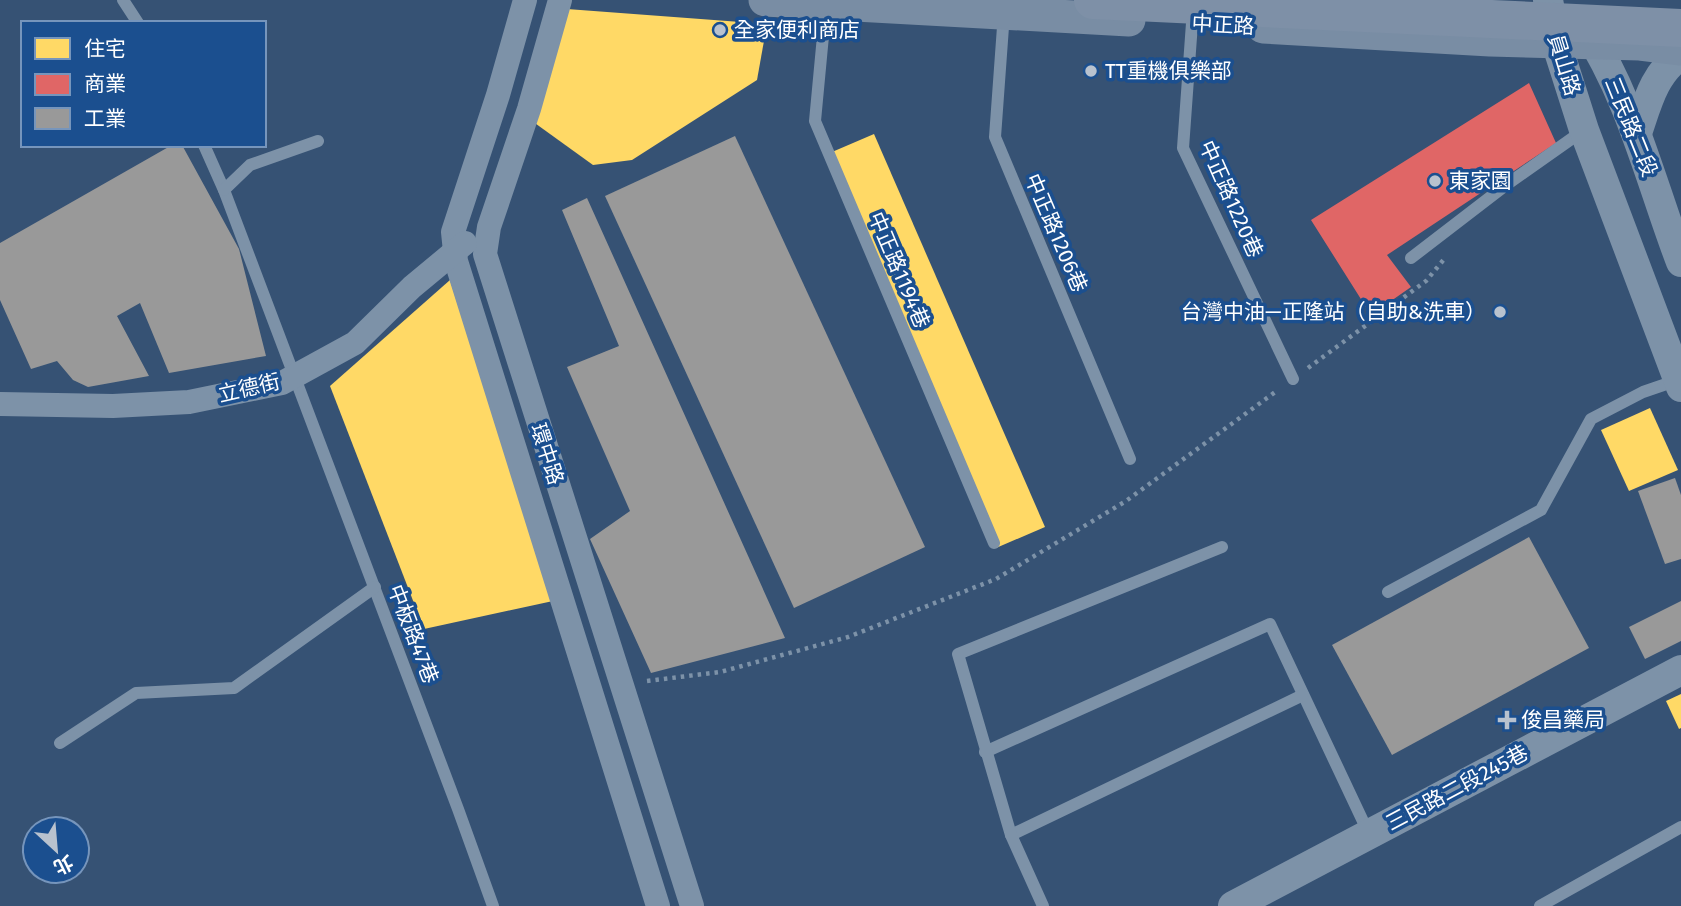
<svg xmlns="http://www.w3.org/2000/svg" width="1681" height="906" font-family="'Fira Sans','Noto Sans TC',sans-serif">
<style>
.homes{fill:#ffd966}
.shops{fill:#e06666}
.industry{fill:#999}
.lines{fill:none;stroke-linecap:round;stroke-linejoin:round}
.path{stroke:#7d92a8;stroke-width:4.5;stroke-dasharray:3.5 5;stroke-linecap:butt}
.service{stroke:#7d92a8;stroke-width:12}
.minor{stroke:#7d92a8;stroke-width:24}
.tertiary{stroke:#7d92a8;stroke-width:30}
.secondary{stroke:#798da4;stroke-width:33}
.trunk-bridge{stroke:#7e90a7;stroke-width:38}
.poi-dot{fill:#b9c2ce;stroke:#1b4f8f;stroke-width:2.5}
.labels{text-anchor:middle;stroke-width:7;stroke-linejoin:round;paint-order:stroke}
.street-label{font-size:21px;fill:#fff;stroke:#1b4f8f}
.poi-label{font-size:21px;fill:#fff;stroke:#1b4f8f;text-anchor:start}
</style>
<rect width="100%" height="100%" fill="#365274"/>
<g class="homes">
<path d="M567 9 767 24 757 80 632 160 593 165 532 121Z"/>
<path d="M874 134 1045 527 996 548 825 155Z"/>
<path d="M450 280 553 601 424 629 330 386Z"/>
<path d="M1650 408 1678 470 1629 491 1601 430Z"/>
<path d="M1681 694V728L1679 729 1666 701Z"/>
</g>
<path class="shops" d="M1529 83 1556 143 1387 255 1411 287 1371 315 1311 220Z"/>
<g class="industry">
<path d="M735 136 925 547 794 608 605 196Z"/>
<path d="M172 145H182L239 249 266 356 169 373 140 303 117 316 149 376 88 387 73 380 57 361 31 369 0 300V243Z"/>
<path d="M587 198 785 638 651 673 590 539 630 511 567 367 619 346 562 210Z"/>
<path d="M1675 478 1681 495V559L1665 564 1638 491Z"/>
<path d="M1529 537 1589 648 1392 755 1332 645Z"/>
<path d="M1681 601V641L1645 659 1629 627Z"/>
</g>
<g class="lines">
<g class="path">
<path d="M1308 368 1426 281 1445 258"/>
<path d="M647 681 720 672 848 637 996 579 1126 501 1278 390"/>
</g>
<g class="service">
<path d="M123 0 138 23"/>
<path d="M826 4 815 121 994 543"/>
<path d="M1004 13 995 137 1130 459"/>
<path d="M1192 23 1183 148 1293 379"/>
<path d="M204 145 224 190 458 809 493 906"/>
<path d="M224 190 250 165 318 141"/>
<path d="M1411 258 1506 185 1584 130"/>
<path d="M1388 592 1541 510 1591 419 1643 392 1678 380"/>
<path d="M60 743 136 693 234 688 375 587"/>
<path d="M985 752 1270 624 1369 834"/>
<path d="M1011 835 1303 695"/>
<path d="M1043 906 1011 835 958 654 1222 547"/>
<path d="M1540 906 1681 827"/>
</g>
<g class="minor">
<path d="M525 0 498 95 453 232 456 261 658 906"/>
<path d="M560 0 529 109 489 227 485 254 692 906"/>
<path d="M0 404 113 406 189 402 282 383 355 343 412 287 465 243"/>
</g>
<g class="tertiary">
<path d="M1548 0 1556 42 1584 130 1681 387"/>
<path d="M1584 26C1631 97 1651 183 1681 262"/>
<path d="M1637 133C1647 104 1654 73 1681 55"/>
<path d="M1233 906 1681 670"/>
</g>
<g class="secondary">
<path d="M765 0 1129 20"/>
<path d="M1263 27 1490 40 1640 44 1681 49"/>
</g>
<path class="trunk-bridge" d="M1093 0 1681 28"/>
</g>
<g class="poi-dot">
<circle cx="720" cy="30" r="7"/>
<circle cx="1091" cy="71" r="7"/>
<circle cx="1435" cy="181" r="7"/>
<circle cx="1500" cy="312" r="7"/>
<path d="M1503.5 709.5h7v7h7v7h-7v7h-7v-7h-7v-7h7z"/>
</g>
<g class="labels">
<g class="street-label">
<text transform="translate(1223 25) rotate(3)" y="7">中正路</text>
<text transform="translate(1564 65) rotate(73)" y="7">員山路</text>
<text transform="translate(1631 127) rotate(68)" y="7">三民路二段</text>
<text transform="translate(1231 199) rotate(66)" y="7">中正路1220巷</text>
<text transform="translate(1056 233) rotate(67)" y="7">中正路1206巷</text>
<text transform="translate(899 270) rotate(67)" y="7">中正路1194巷</text>
<text transform="translate(249 388) rotate(-13)" y="7">立德街</text>
<text transform="translate(547 454) rotate(72)" y="7">環中路</text>
<text transform="translate(413 634) rotate(69)" y="7">中板路47巷</text>
<text transform="translate(1457 788) rotate(-28)" y="7">三民路二段245巷</text>
</g>
<g class="poi-label">
<text x="734" y="37">全家便利商店</text>
<text x="1105" y="78">TT重機俱樂部</text>
<text x="1449" y="188">東家園</text>
<text x="1486" y="319" text-anchor="end">台灣中油—正隆站（自助&amp;洗車）</text>
<text x="1521" y="727">俊昌藥局</text>
</g>
</g>
<rect x="21" y="21" width="245" height="126" fill="#1b4f8f" stroke="#7695bc" stroke-width="2"/>
<rect x="35" y="38" width="35" height="21" fill="#ffd966" stroke="#7695bc" stroke-width="2"/>
<text x="84" y="56" font-size="21" fill="#ffffff">住宅</text>
<rect x="35" y="74" width="35" height="21" fill="#e06666" stroke="#7695bc" stroke-width="2"/>
<text x="84" y="91" font-size="21" fill="#ffffff">商業</text>
<rect x="35" y="108" width="35" height="21" fill="#999999" stroke="#7695bc" stroke-width="2"/>
<text x="84" y="126" font-size="21" fill="#ffffff">工業</text>
<g transform="translate(56 850) rotate(154)"><circle r="33" fill="#1b4f8f" stroke="#7695bc" stroke-width="2"/>
<path d="M0-5L12 26L0 18L-12 26Z" fill="#b9c2ce"/>
<text y="-10" font-size="19" font-weight="bold" text-anchor="middle" fill="#ffffff">北</text>
</g>
</svg>
